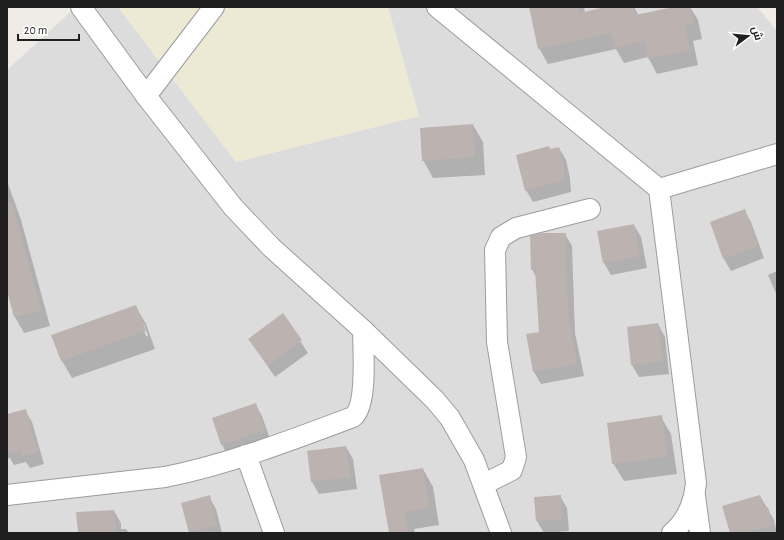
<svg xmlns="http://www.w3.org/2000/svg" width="784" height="540" font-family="'Alegreya Sans',Cairo,sans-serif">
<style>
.residential{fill:#dddcdd}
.farmland{fill:#ecead4}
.shadow{fill:#0003;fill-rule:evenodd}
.building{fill:#bcb3b0}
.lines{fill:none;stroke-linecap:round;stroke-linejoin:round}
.minor-casing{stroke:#9c9c9c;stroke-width:22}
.minor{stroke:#fff;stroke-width:20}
</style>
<rect width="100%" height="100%" fill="#efebe7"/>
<path class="residential" d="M76 7H118L236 162 419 116 388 7H757L777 31V533H7V70Z"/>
<path class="farmland" d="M118 7H388L419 116 236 162Z"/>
<g class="shadow">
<path d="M541 7H584L585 13 609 7H634L639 16 678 7H690L698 20 702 39 693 41 698 65 657 74 648 57 624 63 616 49 548 64 539 48Z"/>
<path d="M473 125 483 142 485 175 433 178 423 160Z"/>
<path d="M559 148 566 160 570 178 571 192 533 202 526 190 550 150Z"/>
<path d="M7 181 21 220 50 326 24 333 15 317 7 288Z"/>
<path d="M744 210 751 222 764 258 731 271 724 259 711 222Z"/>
<path d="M634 225 641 237 647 268 611 275 604 263 598 232Z"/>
<path d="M565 234 572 246 575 333 584 376 541 384 534 372 540 333 536 277 532 269Z"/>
<path d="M777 271V296L768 275Z"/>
<path d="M136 307 146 324 155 349 72 378 62 361 53 336ZM142 324H144L148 336H146Z"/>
<path d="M283 315 308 353 275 377 249 339Z"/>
<path d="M658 324 665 337 669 374 639 377 632 365 628 328Z"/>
<path d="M255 404 262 416 271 442 229 457 222 445 213 419Z"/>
<path d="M25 410 32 422 44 464 30 468 26 462 14 465 10 458 7 459V415Z"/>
<path d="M661 417 671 434 677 474 624 481 613 463Z"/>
<path d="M346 447 353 459 357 489 319 494 312 482 308 451Z"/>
<path d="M423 469 433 487 439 525 414 529 415 533H390Z"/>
<path d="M560 496 567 508 569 531 544 533 537 521Z"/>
<path d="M760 496 774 520 777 533H731Z"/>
<path d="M209 497 216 509 222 533H191L183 503Z"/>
<path d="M114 511 121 523V529H126L129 533H79Z"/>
</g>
<g class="building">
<path d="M529 7H578L580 13 605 7H633L635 15 674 7H690L694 23 685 25 690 50 648 59 644 41 615 48 611 33 538 49Z"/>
<path d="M473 124 475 157 422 161 420 128Z"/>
<path d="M549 146 550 149 559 147 564 165V180L525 191 516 155Z"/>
<path d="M12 203 41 310 14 317 7 291V204Z"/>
<path d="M745 209 758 246 723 259 710 222Z"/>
<path d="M634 224 640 256 603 263 597 231Z"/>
<path d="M542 233H566V269L569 320 577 364 533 372 526 334 539 332 535 269 531 270 530 236Z"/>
<path d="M136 305 146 331 61 361 51 335Z"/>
<path d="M283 313 302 340 268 366 248 339Z"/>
<path d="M658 323 663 362 631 365 627 327Z"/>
<path d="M256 403 265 430 221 445 212 418Z"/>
<path d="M26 409 38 452 22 456 20 450 7 453V414Z"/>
<path d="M662 415 667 457 612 464 607 423Z"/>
<path d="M346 446 350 477 311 482 307 451Z"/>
<path d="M423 468 430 508 405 512 408 533H389L379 475Z"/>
<path d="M210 495 217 525 189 533 181 503Z"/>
<path d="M561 495 563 519 536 521 534 497Z"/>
<path d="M760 495 764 508 768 507 773 525 744 533H730L722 506Z"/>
<path d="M114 510 116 533H78L76 512Z"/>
</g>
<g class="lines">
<defs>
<g id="minor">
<path d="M81 7 146 96 233 207 271 247 363 330 435 400 450 418 474 460 501 533"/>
<path d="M437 7 659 189 696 483C694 502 688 520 672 533"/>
<path d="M146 96 214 7"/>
<path d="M659 189 777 154"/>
<path d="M246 455 274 533"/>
<path d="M484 484 512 470 516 457 497 342 495 250 501 237 516 228 590 209"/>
<path d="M7 495 165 477C229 464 292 440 353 417 368 405 363 349 363 330"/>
<path d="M695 496 700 533"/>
</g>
</defs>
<use href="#minor" class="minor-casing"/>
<use href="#minor" class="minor"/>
</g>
<rect width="784" height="540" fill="none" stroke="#1f1f1f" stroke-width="16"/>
<g transform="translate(748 36) rotate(74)" stroke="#ffffff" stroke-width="3" paint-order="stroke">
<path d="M0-3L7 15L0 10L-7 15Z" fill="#1f1f1f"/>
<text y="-6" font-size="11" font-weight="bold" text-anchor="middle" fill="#1f1f1f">ش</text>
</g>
<path d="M18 34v6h61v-6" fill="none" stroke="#1f1f1f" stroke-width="2"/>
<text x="24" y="34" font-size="12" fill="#1f1f1f" stroke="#ffffff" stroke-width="3" paint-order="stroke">20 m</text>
</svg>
